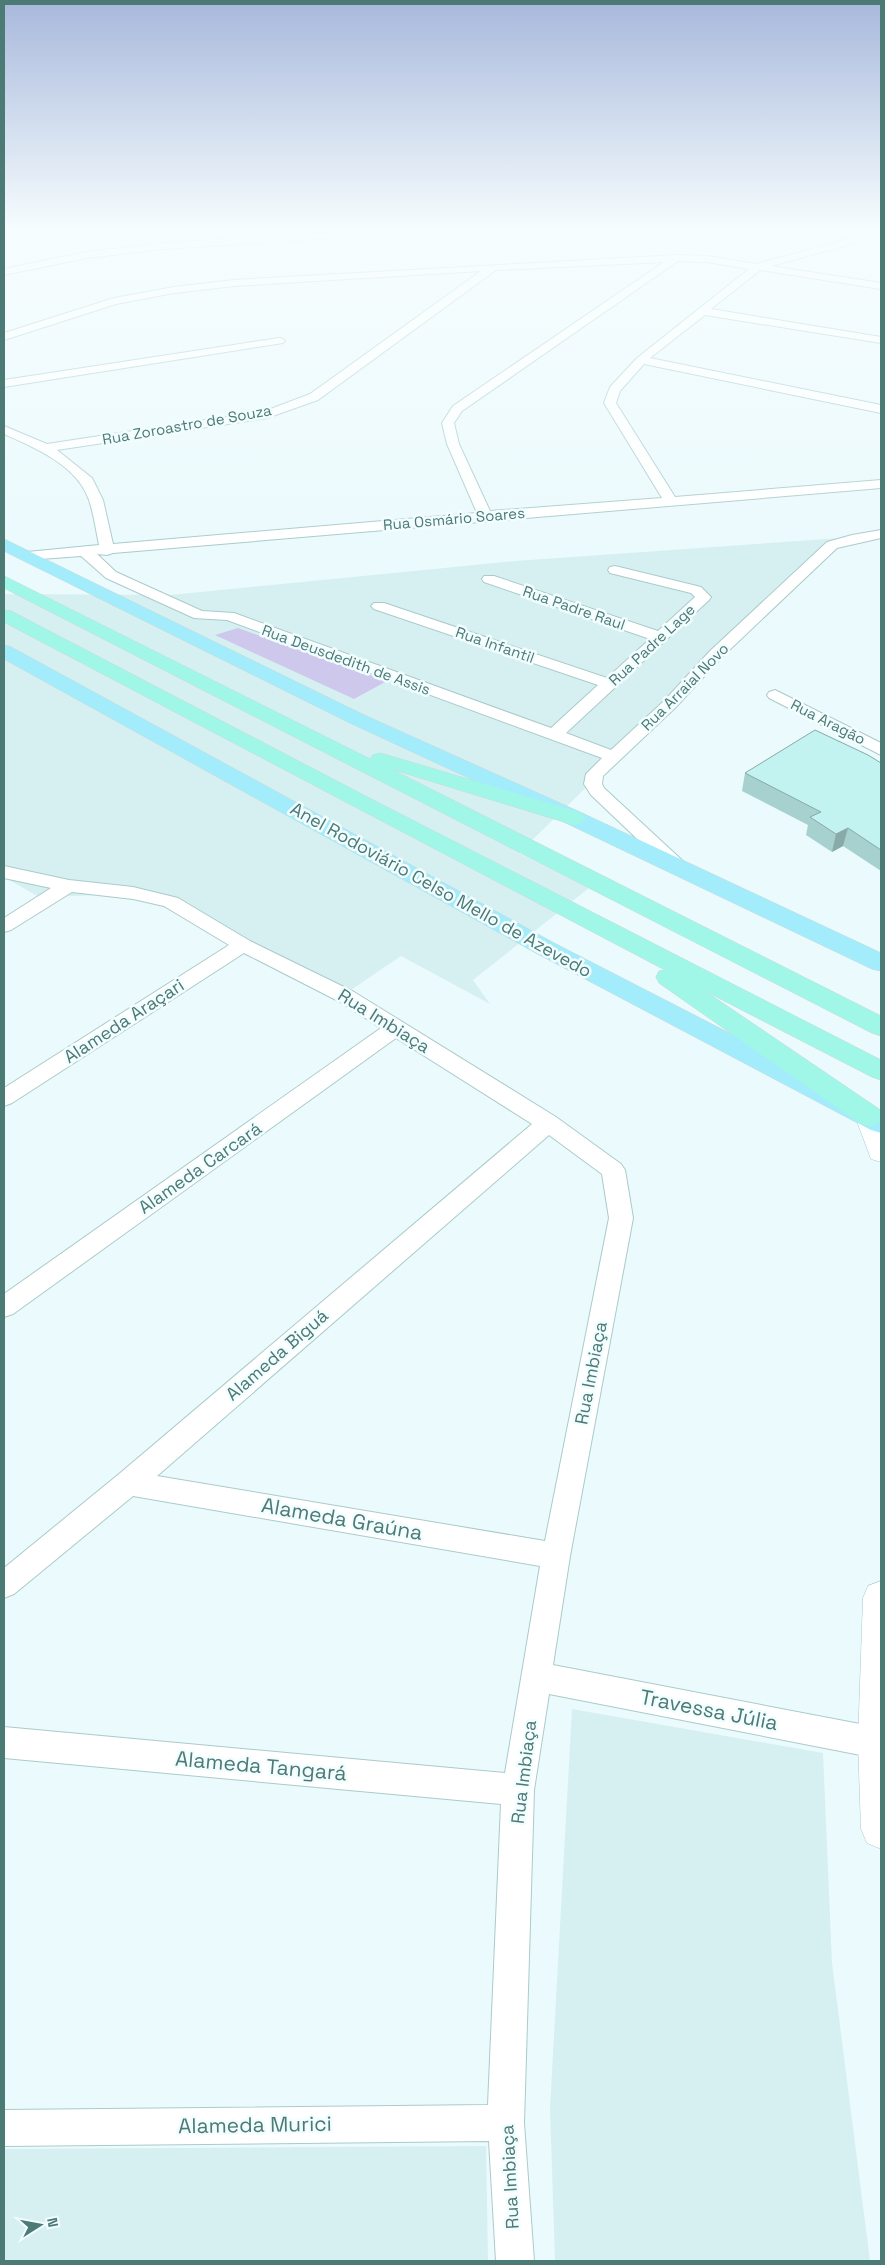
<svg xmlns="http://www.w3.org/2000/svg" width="885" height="2265" font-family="'Space Grotesk',sans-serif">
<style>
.residential{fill:#d6f0f2}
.green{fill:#cdc8ec}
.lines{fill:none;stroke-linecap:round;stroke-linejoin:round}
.street-casing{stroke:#aacbca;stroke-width:2}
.secondary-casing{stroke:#a6cccc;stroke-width:1}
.primary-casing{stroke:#c9d7d6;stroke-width:1}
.highway-casing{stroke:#c9d7d6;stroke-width:1}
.street{fill:#fff;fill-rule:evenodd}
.secondary{fill:#fff;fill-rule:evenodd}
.primary{fill:#a3ecfc;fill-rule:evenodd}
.highway{fill:#a1f7e7;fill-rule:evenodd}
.wall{fill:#a7d1ce}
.shaded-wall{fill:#88aaa8}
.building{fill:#c2f3f0;stroke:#88aaa8}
.labels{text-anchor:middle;stroke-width:5;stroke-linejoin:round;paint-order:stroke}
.far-street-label{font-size:15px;fill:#4c7a75;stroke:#f2fdff}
.street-label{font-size:18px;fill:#4c7a75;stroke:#f2fdff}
.near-street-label{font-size:21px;fill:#4c7a75;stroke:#f2fdff}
</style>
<rect width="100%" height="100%" fill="#ebfafd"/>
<g class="residential">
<path d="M841 538 519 853 589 888 473 980 490 1004 401 956 342 996 137 894 39 897 4 877V594L170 595 515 561Z"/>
<path d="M572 1709 823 1753 832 1963 870 2261H555L550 2108Z"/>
<path d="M486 2146 488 2261H4V2149Z"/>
</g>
<path class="green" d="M238 628 387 681 354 699 215 635Z"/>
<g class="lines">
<defs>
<g id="street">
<path d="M385 229H431L426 232 164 249 86 258 4 275V269L86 252 164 243Z"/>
<path d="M799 229H827L856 232 859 233 860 236 881 229V234L870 239 771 266 881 283V289L760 270 711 309 881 337V343L705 315 650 358 881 405V413L644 364 620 391 616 403 675 497 881 480V488L113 553 107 555 97 554 116 572 202 611 234 613 551 728 598 685 374 609 371 606 374 603H384L607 678 650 639 484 582 482 579 484 576H494L658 631 695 597 691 593 610 573 608 570 610 567 615 566 701 587 711 597 709 600 566 733 611 750 664 701 710 651 827 542 852 535 881 530V538L837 548 722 657 676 707 603 776 602 784 604 788 685 863 687 867 685 871 678 873 671 871 591 795 584 784 586 774 602 758 227 620 194 618 106 578 81 556 27 560 20 556 27 552 99 545C96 531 94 515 89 500 77 465 35 448 4 434V426L47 444 265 411 310 394 481 271 234 286 174 293 116 304 4 340V333L114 298 174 287 234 280 676 255 707 256 756 264 853 238 804 232ZM678 261 707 262 749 269 637 358 610 387 604 403 662 498 490 511 459 444 454 423 462 411ZM664 262 453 406 442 423 447 444 477 513 113 544 103 500 92 478 57 450 267 418 318 400 496 270Z"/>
<path d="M279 338 283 339 285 341 283 343 4 387V380Z"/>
<path d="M775 690 881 743V755L769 698 767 695 769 692Z"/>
<path d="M4 866 69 880 133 887 178 898 250 941 354 992 556 1117 621 1164 625 1170 633 1218 570 1556 553 1665 881 1728V1759L549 1694 534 1790 524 2123 534 2261H496L489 2141 4 2146V2110L488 2105 501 1804 4 1758V1727L505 1773 540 1566 133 1496 14 1594 4 1598V1568L119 1474 532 1124 396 1038 13 1314 4 1317V1294L381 1028 340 1002 244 953 12 1103 4 1106V1088L229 945 164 906 133 899 72 892 11 930 4 932V918L51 888 4 878ZM549 1135 602 1174 609 1218 545 1541 157 1476Z"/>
</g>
<g id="secondary">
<path d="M869 1106 879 1109 881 1114V1162L871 1159 855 1116 859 1109Z"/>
<path d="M881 1581V1849L867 1843 861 1829 858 1742 863 1598 868 1586Z"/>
</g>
<g id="primary">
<path d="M4 539 364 715 582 813 881 953V971L872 969 566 823 350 723 4 551Z"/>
<path d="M4 645 11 647 554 943 881 1111V1133L871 1130 536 953 4 659Z"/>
</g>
<g id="highway">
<path d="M4 576 370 759 373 755 380 753 387 755 582 813 585 818 582 823 574 825 391 769 881 1016V1036L872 1033 4 588Z"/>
<path d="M4 610 11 611 375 801 881 1060V1080L872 1077 705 991 879 1109 881 1114 879 1123 869 1126 859 1123 659 983 656 977 659 971 665 970 4 622Z"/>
</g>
</defs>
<use href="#street" class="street-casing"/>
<use href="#secondary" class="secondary-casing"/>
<use href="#primary" class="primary-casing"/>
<use href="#highway" class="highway-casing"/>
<use href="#street" class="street"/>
<use href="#secondary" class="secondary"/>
<use href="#primary" class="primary"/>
<use href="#highway" class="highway"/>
</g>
<path class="wall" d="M881 763V871L843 846 832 852 806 835 808 825 742 791 745 773Z"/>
<path class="shaded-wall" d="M848 828 843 846 832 852 836 834Z"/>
<path class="building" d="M815 730 868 755 881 763V850L848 828 836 834 810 817 821 812 745 773Z"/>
<linearGradient id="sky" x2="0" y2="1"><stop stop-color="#a8b8dc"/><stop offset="0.42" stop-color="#f6fdfe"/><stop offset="1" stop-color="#f6fdfe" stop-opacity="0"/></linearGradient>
<rect width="885" height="546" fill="url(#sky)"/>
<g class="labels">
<g class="far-street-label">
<text transform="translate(187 425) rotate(-10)" y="5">Rua Zoroastro de Souza</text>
<text transform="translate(454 519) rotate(-5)" y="5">Rua Osmário Soares</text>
<text transform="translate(574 608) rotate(19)" y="5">Rua Padre Raul</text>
<text transform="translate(495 645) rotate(19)" y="5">Rua Infantil</text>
<text transform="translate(652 645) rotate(-43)" y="5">Rua Padre Lage</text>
<text transform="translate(346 660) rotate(20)" y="5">Rua Deusdedith de Assis</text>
<text transform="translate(685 687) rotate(-45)" y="5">Rua Arraial Novo</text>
<text transform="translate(828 722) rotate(27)" y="5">Rua Aragão</text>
</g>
<g class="street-label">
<text transform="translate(441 890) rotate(29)" y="6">Anel Rodoviário Celso Mello de Azevedo</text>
<text transform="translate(124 1021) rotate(-33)" y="6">Alameda Araçari</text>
<text transform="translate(384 1021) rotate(32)" y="6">Rua Imbiaça</text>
<text transform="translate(200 1168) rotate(-35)" y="6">Alameda Carcará</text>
<text transform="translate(277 1355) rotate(-41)" y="6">Alameda Biguá</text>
<text transform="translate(591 1373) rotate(-79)" y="6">Rua Imbiaça</text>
<text transform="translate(524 1772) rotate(-83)" y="6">Rua Imbiaça</text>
<text transform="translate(510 2177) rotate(-93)" y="6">Rua Imbiaça</text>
</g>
<g class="near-street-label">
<text transform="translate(342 1519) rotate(10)" y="7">Alameda Graúna</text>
<text transform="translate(709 1710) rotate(11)" y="7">Travessa Júlia</text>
<text transform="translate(261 1766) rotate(5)" y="7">Alameda Tangará</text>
<text transform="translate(255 2125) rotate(-1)" y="7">Alameda Murici</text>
</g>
</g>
<rect width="885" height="2265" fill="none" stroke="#4c7a75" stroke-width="10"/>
<g transform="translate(40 2225) rotate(79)" stroke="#f2fdff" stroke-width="4" paint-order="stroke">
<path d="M0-4L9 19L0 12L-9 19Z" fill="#4c7a75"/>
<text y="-8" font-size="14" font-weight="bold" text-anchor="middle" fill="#4c7a75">N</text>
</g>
</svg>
